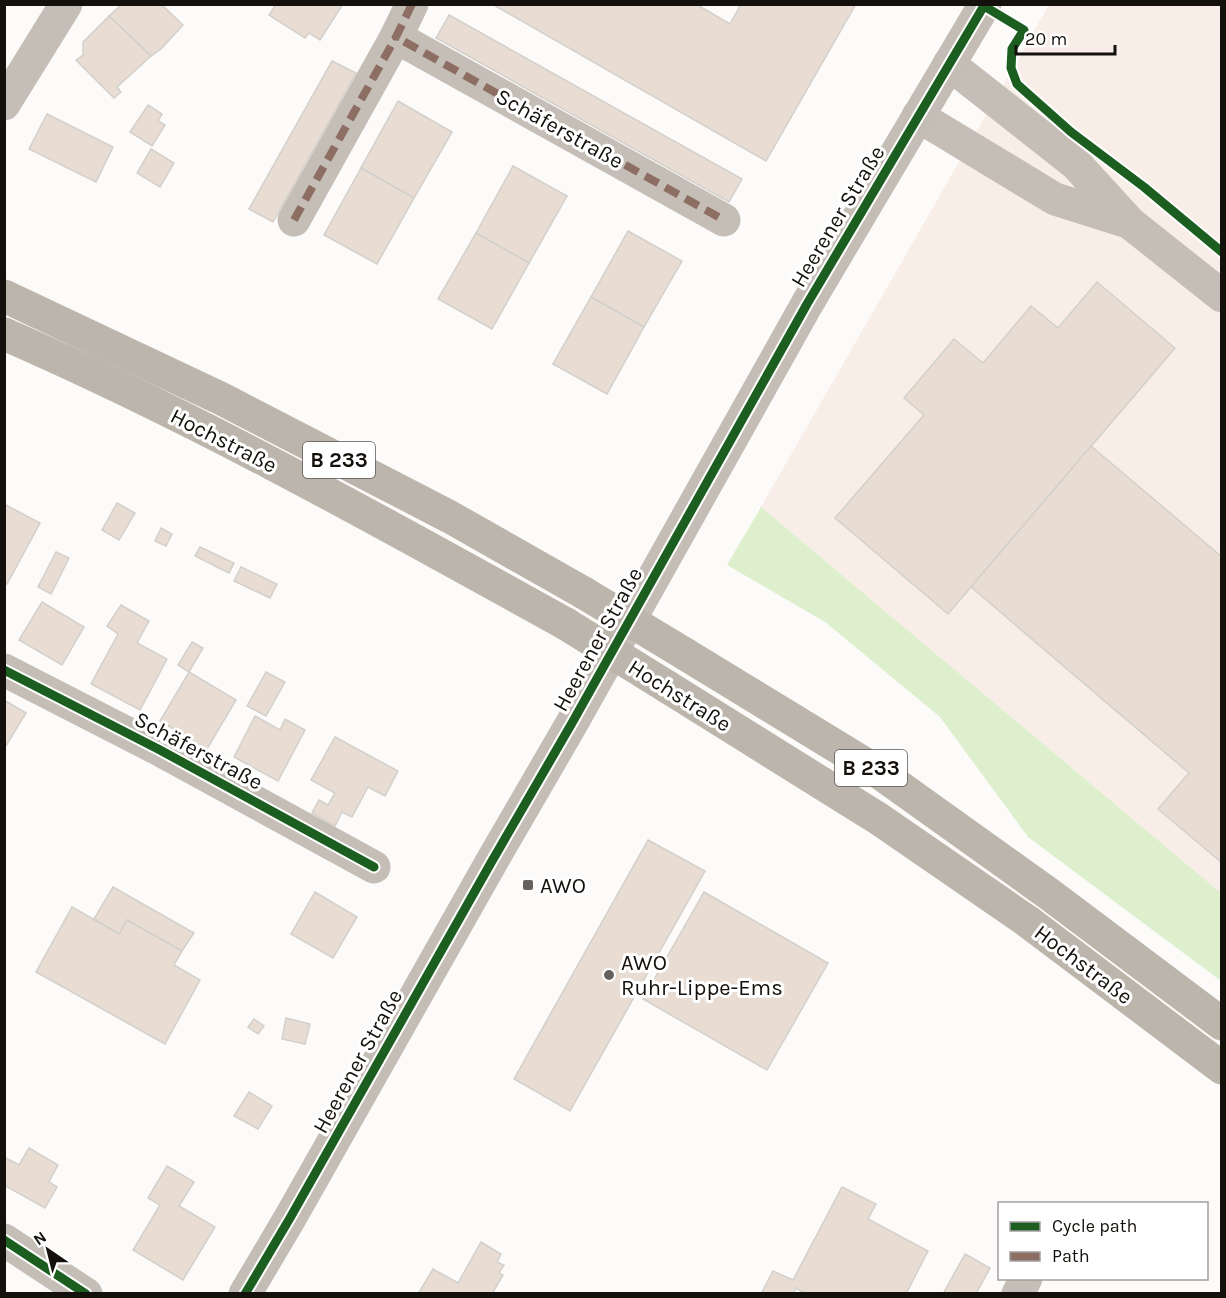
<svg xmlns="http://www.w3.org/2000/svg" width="1226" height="1298" font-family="Karla,sans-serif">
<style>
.built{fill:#f8eee7}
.green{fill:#deefce}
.building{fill:#e9ddd3;stroke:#d2d0cc;stroke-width:1.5}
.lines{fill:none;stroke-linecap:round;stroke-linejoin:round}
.minor{stroke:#c5beb7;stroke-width:33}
.tertiary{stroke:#c5beb7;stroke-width:33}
.secondary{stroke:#c4bdb5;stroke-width:33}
.primary{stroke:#bcb5ac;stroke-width:33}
.primary-bridge{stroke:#bcb5ac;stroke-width:33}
.quiet{stroke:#8d6e63;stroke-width:8;stroke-dasharray:15 8;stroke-linecap:butt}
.cycleway-casing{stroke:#fff;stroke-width:13}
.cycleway{stroke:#1b5e20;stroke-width:9}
.poi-dot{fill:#65625f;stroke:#fff;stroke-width:2}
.labels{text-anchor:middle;stroke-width:6;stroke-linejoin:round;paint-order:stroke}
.shield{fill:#fff;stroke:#5a5855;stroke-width:1.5}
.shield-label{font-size:21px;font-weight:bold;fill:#14100c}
.street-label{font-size:22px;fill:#14100c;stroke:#fff}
.poi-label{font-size:22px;fill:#14100c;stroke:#fff;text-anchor:start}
</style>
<rect width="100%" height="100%" fill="#fcfbf9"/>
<path class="built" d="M1049 5H1221V893L761 507Z"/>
<path class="green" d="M761 507 1221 893V981L1028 837 940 717 825 622 727 565Z"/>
<g class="building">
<path d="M122 4H161L183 25 161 49 151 56 109 16Z"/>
<path d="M276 4H343L320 40 309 33 305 38 269 15Z"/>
<path d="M492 4H696L730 24 741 4H856L766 161Z"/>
<path d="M449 15 742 179 729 202 436 38Z"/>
<path d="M109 16 151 56 117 87 121 92 114 98 76 60 83 55V42Z"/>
<path d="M332 61 356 73 273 222 249 209Z"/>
<path d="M398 101 452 132 414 198 361 168Z"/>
<path d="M148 105 162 114 158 121 165 125 152 146 130 132Z"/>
<path d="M47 114 113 147 96 182 29 149Z"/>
<path d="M151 149 174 163 160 187 137 173Z"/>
<path d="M513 166 567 196 529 263 476 233Z"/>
<path d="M361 168 414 198 377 264 324 235Z"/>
<path d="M628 231 682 261 644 327 591 297Z"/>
<path d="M476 233 529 263 492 329 438 299Z"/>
<path d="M1097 282 1175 348 948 614 835 518 924 415 904 398 954 339 983 363 1031 306 1058 328Z"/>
<path d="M591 297 644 327 607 394 553 364Z"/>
<path d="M1091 446 1222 557V863L1158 809 1189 773 971 587Z"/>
<path d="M117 503 135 513 119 540 102 530Z"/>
<path d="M4 504 40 523 7 584 4 583Z"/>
<path d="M161 528 172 534 166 546 155 541Z"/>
<path d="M200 547 234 563 229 573 195 556Z"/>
<path d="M56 552 69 558 51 594 38 587Z"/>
<path d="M241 567 277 584 270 598 234 581Z"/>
<path d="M42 602 84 627 62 665 19 640Z"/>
<path d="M121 605 149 621 137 643 167 659 140 710 91 684 118 634 107 626Z"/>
<path d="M192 642 203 648 189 672 178 665Z"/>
<path d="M189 672 236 700 207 749 160 721Z"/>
<path d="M266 672 285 682 266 716 247 706Z"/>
<path d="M4 700 26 713 4 749Z"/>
<path d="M255 716 280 730 285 719 305 730 278 781 234 757Z"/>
<path d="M335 737 398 771 385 796 368 787 352 817 342 812 335 826 312 813 319 800 328 805 335 793 311 780Z"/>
<path d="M648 840 705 871 570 1111 514 1079Z"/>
<path d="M113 887 194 933 182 951 127 920 119 934 94 919Z"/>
<path d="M315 892 357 917 333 958 291 934Z"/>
<path d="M704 892 828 963 767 1070 643 999Z"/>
<path d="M72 907 119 934 127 920 182 951 174 965 200 980 165 1044 36 972Z"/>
<path d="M286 1018 310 1024 305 1044 282 1039Z"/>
<path d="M254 1019 264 1026 258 1034 248 1027Z"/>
<path d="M249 1092 272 1106 258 1129 234 1116Z"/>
<path d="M29 1148 58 1165 49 1182 57 1187 45 1208 4 1185V1157L19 1165Z"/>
<path d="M167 1166 194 1182 179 1206 215 1227 183 1280 133 1250 160 1205 148 1198Z"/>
<path d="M842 1187 876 1204 868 1219 928 1251 906 1294H806L796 1288 793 1294H761L773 1271 793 1280Z"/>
<path d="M481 1242 501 1254 497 1262 504 1265 499 1273 503 1275 492 1294H418L433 1269 458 1283Z"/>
<path d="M965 1254 990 1268 976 1294H943Z"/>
</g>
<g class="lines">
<g class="minor">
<path d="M412 4 396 37 724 220"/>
<path d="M4 104 66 4"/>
<path d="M294 220 396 37"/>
<path d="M4 670 160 750 374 867"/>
<path d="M4 1240 86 1294"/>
<path d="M1018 1294 1026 1278"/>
</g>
<g class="tertiary">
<path d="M949 64 1076 164 1130 223 1222 296"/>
<path d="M918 116 1055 199 1128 222"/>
</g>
<path class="secondary" d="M245 1294 290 1218 492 861 572 723 807 304 985 4"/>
<g class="primary">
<path d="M4 296 222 399 450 517 584 593"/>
<path d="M4 334C197 418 382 522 566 624"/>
<path d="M685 654 880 773 1049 894 1222 1024"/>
<path d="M666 686 879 819 1027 921 1222 1068"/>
</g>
<g class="primary-bridge">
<path d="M584 593 685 654"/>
<path d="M566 624 666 686"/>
</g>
<g class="quiet">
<path d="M412 4 396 37 724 220"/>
<path d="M294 220 396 37"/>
</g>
<defs>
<g id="cycleway">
<path d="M984 6 1024 30 1012 49 1011 68 1017 84 1071 132 1144 187 1222 252"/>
<path d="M4 670 160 750 374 867"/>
<path d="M4 1240 86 1294"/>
<path d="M245 1294 290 1218 492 861 572 723 807 304 985 4"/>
</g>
</defs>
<use href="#cycleway" class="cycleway-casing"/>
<use href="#cycleway" class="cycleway"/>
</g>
<g class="poi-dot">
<rect x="522" y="879" width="12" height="12" rx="3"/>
<circle cx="609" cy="975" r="6"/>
</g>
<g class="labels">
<g class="shield">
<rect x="303" y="442" width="72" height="36" rx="4.5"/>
<rect x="835" y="750" width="72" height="36" rx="4.5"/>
</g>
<g class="shield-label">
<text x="339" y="467">B 233</text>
<text x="871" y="775">B 233</text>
</g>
<g class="street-label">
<text transform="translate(560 128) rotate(29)" y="8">Schäferstraße</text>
<text transform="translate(837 216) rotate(-59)" y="8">Heerener Straße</text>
<text transform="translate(224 440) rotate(27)" y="8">Hochstraße</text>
<text transform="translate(597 639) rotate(-61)" y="8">Heerener Straße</text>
<text transform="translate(680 695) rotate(32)" y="8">Hochstraße</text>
<text transform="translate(199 750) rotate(28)" y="8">Schäferstraße</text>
<text transform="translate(1084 964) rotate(37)" y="8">Hochstraße</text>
<text transform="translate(357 1061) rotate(-61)" y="8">Heerener Straße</text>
</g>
<g class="poi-label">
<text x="540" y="893">AWO</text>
<text x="621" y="970">AWO<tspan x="621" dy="25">Ruhr-Lippe-Ems</tspan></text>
</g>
</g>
<rect width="1226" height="1298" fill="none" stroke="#14100c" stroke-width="12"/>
<rect x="998" y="1202" width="210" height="78" fill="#ffffff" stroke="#a19f9e" stroke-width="1.5"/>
<rect x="1010" y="1222" width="30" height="9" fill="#1b5e20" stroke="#a19f9e" stroke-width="1.5"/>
<text x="1052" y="1232" font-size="18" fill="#14100c">Cycle path</text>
<rect x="1010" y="1252" width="30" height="9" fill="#8d6e63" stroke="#a19f9e" stroke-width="1.5"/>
<text x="1052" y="1262" font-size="18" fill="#14100c">Path</text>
<g transform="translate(48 1250) rotate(325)" stroke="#ffffff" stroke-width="4.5" paint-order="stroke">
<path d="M0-4.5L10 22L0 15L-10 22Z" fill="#14100c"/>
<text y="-9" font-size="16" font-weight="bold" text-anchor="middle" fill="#14100c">N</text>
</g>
<path d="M1016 45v9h99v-9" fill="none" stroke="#14100c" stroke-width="3"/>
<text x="1025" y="45" font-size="18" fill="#14100c" stroke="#ffffff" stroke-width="4.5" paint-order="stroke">20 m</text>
</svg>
